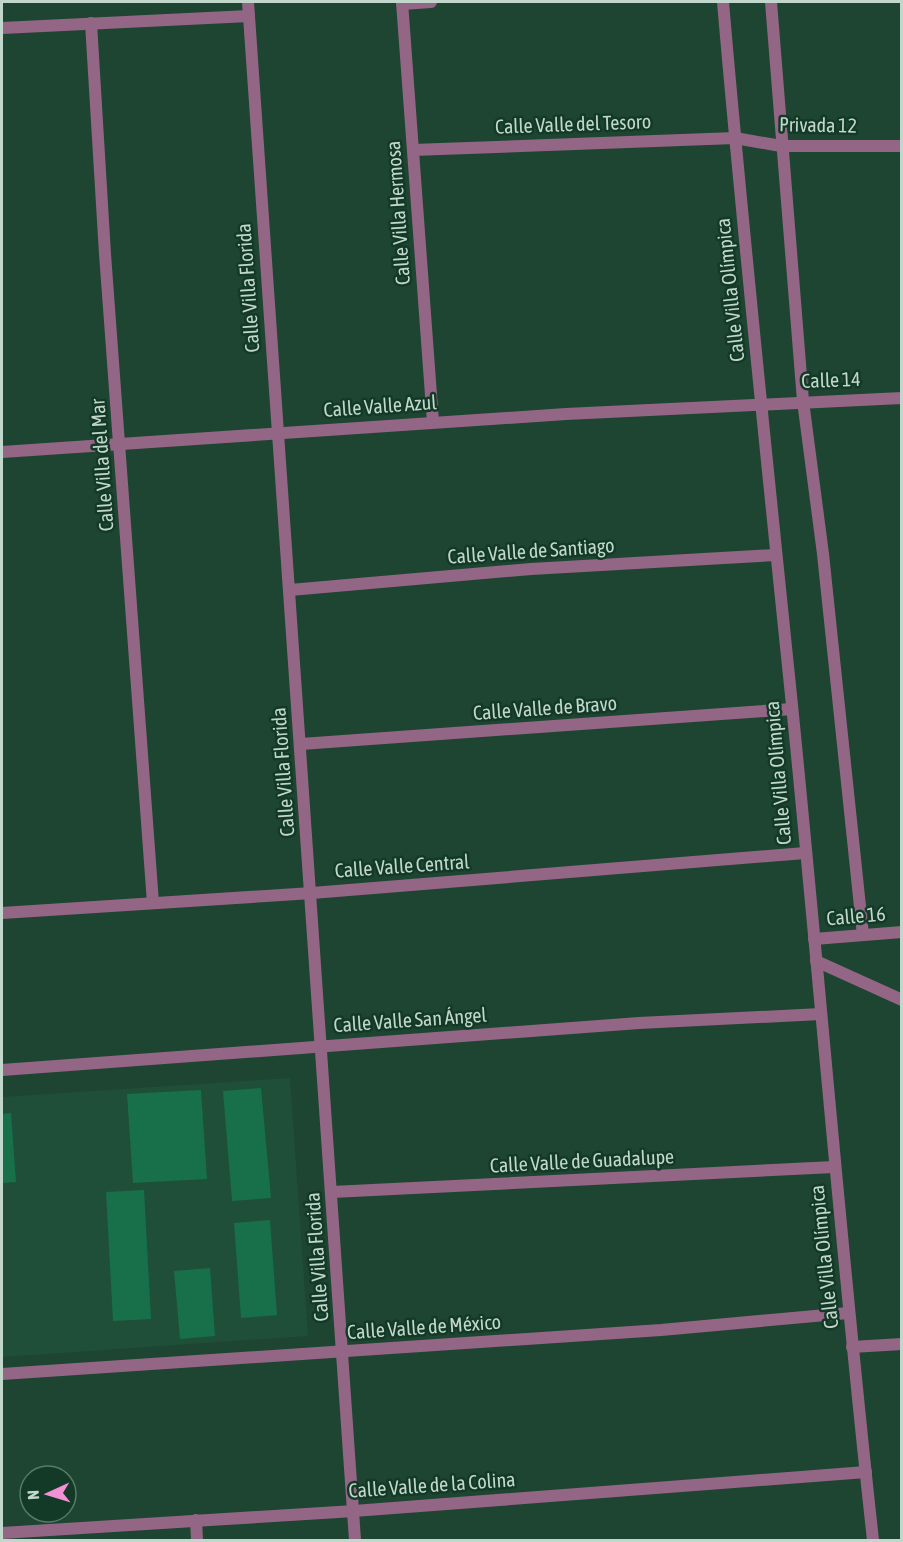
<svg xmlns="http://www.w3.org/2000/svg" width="903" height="1542" font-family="'Asap Condensed',sans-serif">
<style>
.built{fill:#1f4f38}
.building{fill:#17704a}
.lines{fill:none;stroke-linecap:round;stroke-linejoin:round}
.service{stroke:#946685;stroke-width:12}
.minor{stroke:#946685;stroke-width:12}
.tertiary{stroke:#946685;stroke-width:12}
.labels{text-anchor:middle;stroke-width:5;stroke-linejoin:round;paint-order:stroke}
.street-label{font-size:20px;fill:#c2d7cb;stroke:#133a27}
</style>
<rect width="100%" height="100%" fill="#1e4531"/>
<path class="built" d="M290 1078 308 1336 2 1357V1097Z"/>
<g class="building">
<path d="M261 1088 271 1198 232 1201 223 1091Z"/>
<path d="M201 1090 207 1179 133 1183 127 1094Z"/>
<path d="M11 1113 16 1182 2 1183V1114Z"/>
<path d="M144 1190 151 1319 113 1321 106 1192Z"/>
<path d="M270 1220 277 1315 241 1318 234 1223Z"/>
<path d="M210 1268 215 1336 180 1339 174 1271Z"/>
</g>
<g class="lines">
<path class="service" d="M803 401 823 554 863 935"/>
<g class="minor">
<path d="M402 2 433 422"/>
<path d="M771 2 803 401"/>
<path d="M402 4 431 2"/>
<path d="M91 23 105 254 153 903"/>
<path d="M2 28 249 16"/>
<path d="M413 150 735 138 781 146H902"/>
<path d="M2 452 566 414 902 398"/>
<path d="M290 590 531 569 775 555"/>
<path d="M301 744 792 709"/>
<path d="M2 913 312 893 805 853"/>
<path d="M814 939 902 932"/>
<path d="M816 961 902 1000"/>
<path d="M2 1070 639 1023 821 1014"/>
<path d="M332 1192 834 1167"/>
<path d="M852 1347 902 1344"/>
<path d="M2 1374 661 1330 848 1313"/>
<path d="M196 1520 197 1540"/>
<path d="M2 1533 354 1511 866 1472"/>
</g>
<g class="tertiary">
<path d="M248 2 355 1540"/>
<path d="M723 2C743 236 768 471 792 705 820 984 842 1262 873 1540"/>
</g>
</g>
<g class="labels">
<g class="street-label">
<text transform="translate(573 124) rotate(-2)" y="7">Calle Valle del Tesoro</text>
<text transform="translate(818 125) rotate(1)" y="7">Privada 12</text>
<text transform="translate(398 213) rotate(-94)" y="7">Calle Villa Hermosa</text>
<text transform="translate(248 288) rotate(-94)" y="7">Calle Villa Florida</text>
<text transform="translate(730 290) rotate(-96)" y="7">Calle Villa Olímpica</text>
<text transform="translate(831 380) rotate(-2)" y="7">Calle 14</text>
<text transform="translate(380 406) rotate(-4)" y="7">Calle Valle Azul</text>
<text transform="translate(102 465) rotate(-94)" y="7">Calle Villa del Mar</text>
<text transform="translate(531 551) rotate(-4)" y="7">Calle Valle de Santiago</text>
<text transform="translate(545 708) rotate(-4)" y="7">Calle Valle de Bravo</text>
<text transform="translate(283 772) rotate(-94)" y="7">Calle Villa Florida</text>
<text transform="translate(778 773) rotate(-95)" y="7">Calle Villa Olímpica</text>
<text transform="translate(402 866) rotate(-4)" y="7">Calle Valle Central</text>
<text transform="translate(856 916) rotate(-5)" y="7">Calle 16</text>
<text transform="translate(410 1020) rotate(-4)" y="7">Calle Valle San Ángel</text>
<text transform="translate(582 1161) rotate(-3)" y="7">Calle Valle de Guadalupe</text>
<text transform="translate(317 1257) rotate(-94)" y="7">Calle Villa Florida</text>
<text transform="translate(824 1257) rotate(-96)" y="7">Calle Villa Olímpica</text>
<text transform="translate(424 1327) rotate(-4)" y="7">Calle Valle de México</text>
<text transform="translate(432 1485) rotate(-4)" y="7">Calle Valle de la Colina</text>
</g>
</g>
<rect width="903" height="1542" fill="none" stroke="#c2d7cb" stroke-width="6"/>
<g transform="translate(48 1494) rotate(266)"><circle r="28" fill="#133a27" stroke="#597969" stroke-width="1.5"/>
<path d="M0-4.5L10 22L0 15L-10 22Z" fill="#f391d5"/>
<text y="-9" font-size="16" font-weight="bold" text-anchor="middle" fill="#c2d7cb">N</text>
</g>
</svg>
